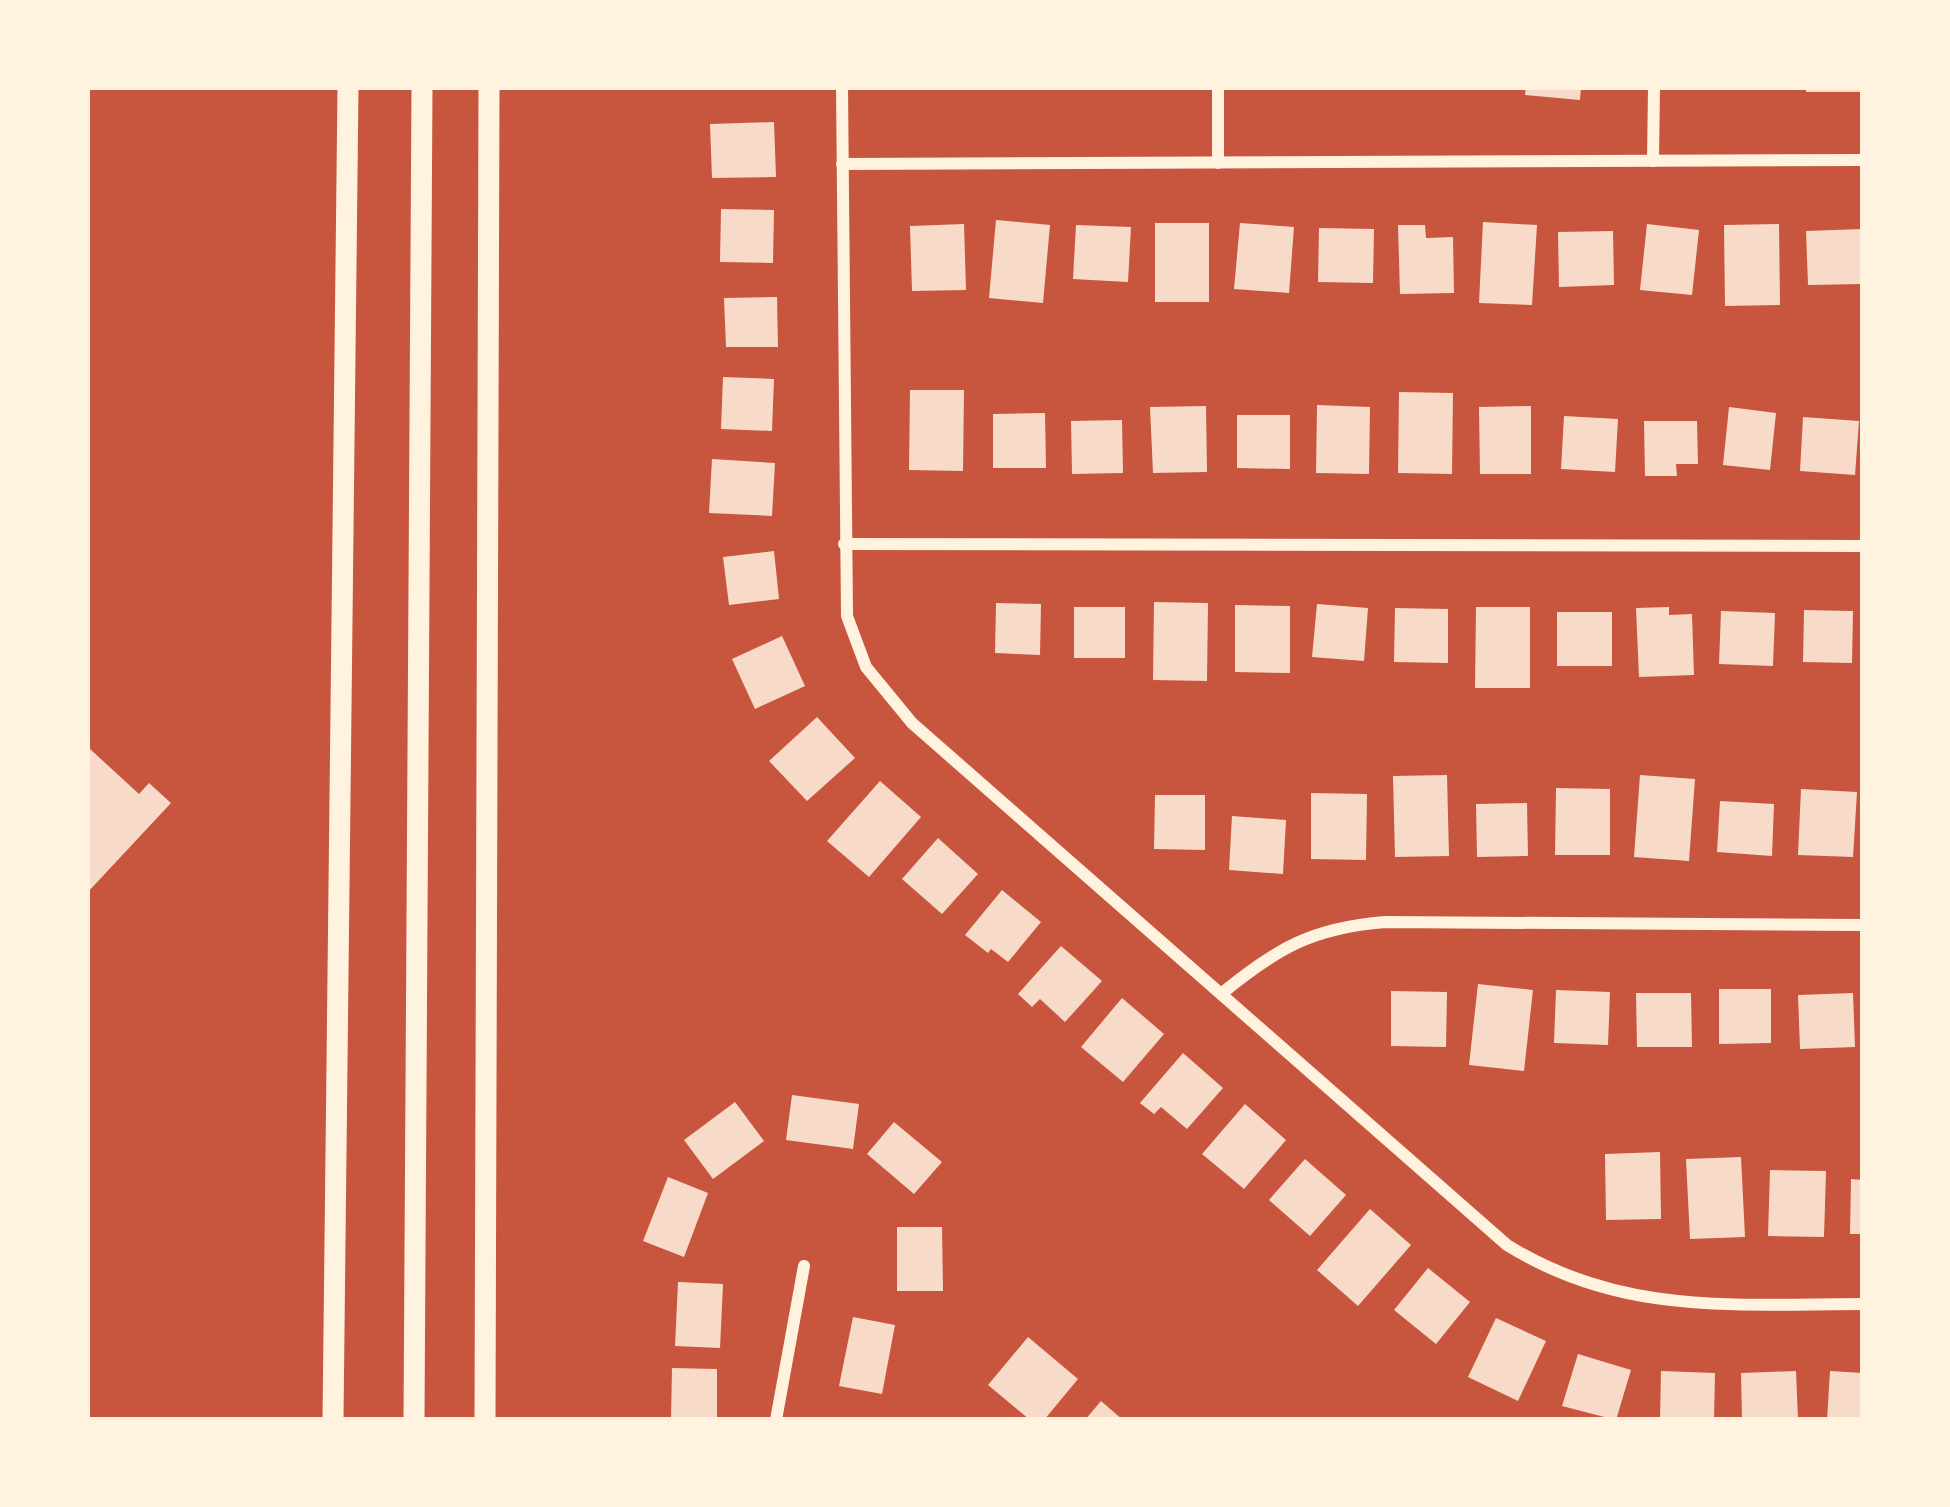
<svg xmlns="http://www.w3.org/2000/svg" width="1950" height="1507" font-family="Commissioner,sans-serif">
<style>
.building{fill:#f7dbc8}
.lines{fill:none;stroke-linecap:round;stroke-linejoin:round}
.minor{stroke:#fff3e0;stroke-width:12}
.motorway{stroke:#fff3e0;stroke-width:21}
</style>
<rect width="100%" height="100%" fill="#c8553d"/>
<g class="building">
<path d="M1526 87H1581L1580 100 1525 95Z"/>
<rect x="1806" y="87" width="57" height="5"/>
<path d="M774 122 776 177 712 178 710 124Z"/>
<path d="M721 209 774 210 773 263 720 262Z"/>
<path d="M996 220 1050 225 1043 303 989 298Z"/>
<path d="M1483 222 1537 225 1532 305 1479 303Z"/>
<rect x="1155" y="223" width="54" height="79"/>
<path d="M1240 223 1294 227 1289 293 1234 289Z"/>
<path d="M964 224 966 290 912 291 910 226Z"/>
<path d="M1647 224 1699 230 1692 295 1640 290Z"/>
<path d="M1779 224 1780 305 1725 306 1724 225Z"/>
<path d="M1076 225 1131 227 1128 282 1073 279Z"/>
<path d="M1398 225H1425L1426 238 1453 237 1454 293 1400 294Z"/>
<path d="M1319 228 1374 229 1373 283 1318 282Z"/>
<path d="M1862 229 1863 284 1808 285 1806 231Z"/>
<path d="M1613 231 1614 285 1559 287 1558 232Z"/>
<path d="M777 297 778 347H726L724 298Z"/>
<path d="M723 377 774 379 772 431 721 429Z"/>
<path d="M910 390H964L963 471 909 470Z"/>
<path d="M1399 392 1453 393 1452 474 1398 473Z"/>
<path d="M1317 405 1370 407 1369 474 1316 473Z"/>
<path d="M1206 406 1207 472 1153 473 1150 407Z"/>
<path d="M1531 406V474H1480L1479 407Z"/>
<path d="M1729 407 1776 413 1770 470 1723 465Z"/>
<path d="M1045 413 1046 468H993V414Z"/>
<path d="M1237 415H1290V469L1237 468Z"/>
<path d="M1564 416 1618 419 1615 472 1561 469Z"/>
<path d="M1803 417 1859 421 1855 475 1800 471Z"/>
<path d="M1122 420 1123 473 1072 474 1071 421Z"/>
<path d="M1644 421H1697L1698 464H1676L1677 476H1645Z"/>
<path d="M712 459 775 463 772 516 709 513Z"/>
<path d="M774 551 779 599 729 605 723 557Z"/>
<path d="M1154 602 1208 603 1207 681 1153 680Z"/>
<path d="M996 603 1041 604 1040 655 995 653Z"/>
<path d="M1317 604 1368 608 1364 661 1312 657Z"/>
<path d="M1235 605 1290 606V673L1235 672Z"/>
<rect x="1074" y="607" width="51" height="51"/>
<path d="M1476 607H1530V688H1475Z"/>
<path d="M1669 607V615L1692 614 1694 675 1639 677 1636 608Z"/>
<path d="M1395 608 1448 609V663L1394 662Z"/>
<path d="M1804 610 1853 611 1852 663 1803 662Z"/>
<path d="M1721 611 1775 613 1773 666 1719 664Z"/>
<rect x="1557" y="612" width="55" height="54"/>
<path d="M782 636 805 686 755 709 732 659Z"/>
<path d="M817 717 855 758 807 801 769 761Z"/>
<path d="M90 749 139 794 149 783 171 803 87 893V752Z"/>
<path d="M1447 775 1449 856 1395 857 1393 776Z"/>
<path d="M1640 775 1695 779 1689 861 1634 857Z"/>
<path d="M880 781 921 817 869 877 827 841Z"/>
<path d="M1556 788 1610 789V855H1555Z"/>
<path d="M1801 789 1857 792 1853 857 1798 855Z"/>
<path d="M1311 793 1367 794 1366 860 1311 859Z"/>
<path d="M1155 795H1205V850L1154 849Z"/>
<path d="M1720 801 1774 804 1772 856 1717 852Z"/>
<path d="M1527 803 1528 856 1477 857 1476 804Z"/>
<path d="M1232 816 1286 820 1283 874 1229 870Z"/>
<path d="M938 838 978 874 942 914 902 879Z"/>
<path d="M1002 890 1041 922 1008 962 991 949 988 953 965 935Z"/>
<path d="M1061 946 1102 981 1065 1022 1040 999 1032 1007 1018 994Z"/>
<path d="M1478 984 1533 990 1524 1071 1469 1065Z"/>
<path d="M1719 989H1771V1043L1719 1044Z"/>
<path d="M1556 990 1610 992 1608 1045 1554 1043Z"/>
<path d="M1391 991 1447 992 1446 1047 1391 1046Z"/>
<path d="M1636 993H1691L1692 1047H1637Z"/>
<path d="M1853 993 1855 1047 1800 1049 1798 995Z"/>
<path d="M1122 998 1164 1034 1123 1082 1081 1047Z"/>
<path d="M1183 1053 1223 1088 1187 1129 1161 1107 1154 1114 1140 1103Z"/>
<path d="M792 1095 859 1104 853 1149 786 1140Z"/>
<path d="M735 1102 764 1141 713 1179 684 1140Z"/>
<path d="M1245 1104 1286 1140 1244 1189 1202 1154Z"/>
<path d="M894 1122 942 1162 914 1194 867 1154Z"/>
<path d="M1660 1152 1661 1219 1606 1220 1605 1154Z"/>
<path d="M1741 1157 1745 1237 1690 1239 1686 1159Z"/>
<path d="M1305 1159 1346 1195 1310 1236 1269 1200Z"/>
<path d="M1770 1170 1826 1171 1824 1237 1768 1236Z"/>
<path d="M668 1177 708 1193 684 1257 643 1241Z"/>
<path d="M1851 1179 1863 1180V1234H1850Z"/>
<path d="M1370 1209 1411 1245 1358 1306 1317 1270Z"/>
<path d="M897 1227H942L943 1291H897Z"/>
<path d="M1428 1268 1470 1302 1436 1344 1394 1310Z"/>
<path d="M678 1282 723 1284 720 1348 675 1346Z"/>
<path d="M853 1317 895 1325 882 1394 839 1386Z"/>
<path d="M1496 1318 1546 1341 1518 1401 1468 1377Z"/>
<path d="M1028 1337 1078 1379 1044 1420H1030L988 1385Z"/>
<path d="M1578 1354 1631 1370 1616 1420 1562 1406Z"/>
<path d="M672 1368 717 1369V1420H671Z"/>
<path d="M1661 1371 1715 1373 1714 1420H1660Z"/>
<path d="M1796 1371 1798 1420H1742L1741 1373Z"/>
<path d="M1830 1371 1863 1373V1420H1827Z"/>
<path d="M1101 1401 1123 1420H1085Z"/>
</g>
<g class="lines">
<g class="minor">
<path d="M842 87 847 616 866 667 912 723 1507 1245C1621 1316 1735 1304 1863 1304"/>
<path d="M1653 161 1654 87"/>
<path d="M1218 163V87"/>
<path d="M842 164 1863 160"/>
<path d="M844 544 1863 546"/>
<path d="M1221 994C1277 948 1312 928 1385 922L1863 925"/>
<path d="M776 1420 804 1266"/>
</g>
<g class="motorway">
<path d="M333 1420 348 87"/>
<path d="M414 1420 422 87"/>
<path d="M485 1420 489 87"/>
</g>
</g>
<rect width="1950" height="1507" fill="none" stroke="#fff3e0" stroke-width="180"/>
</svg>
